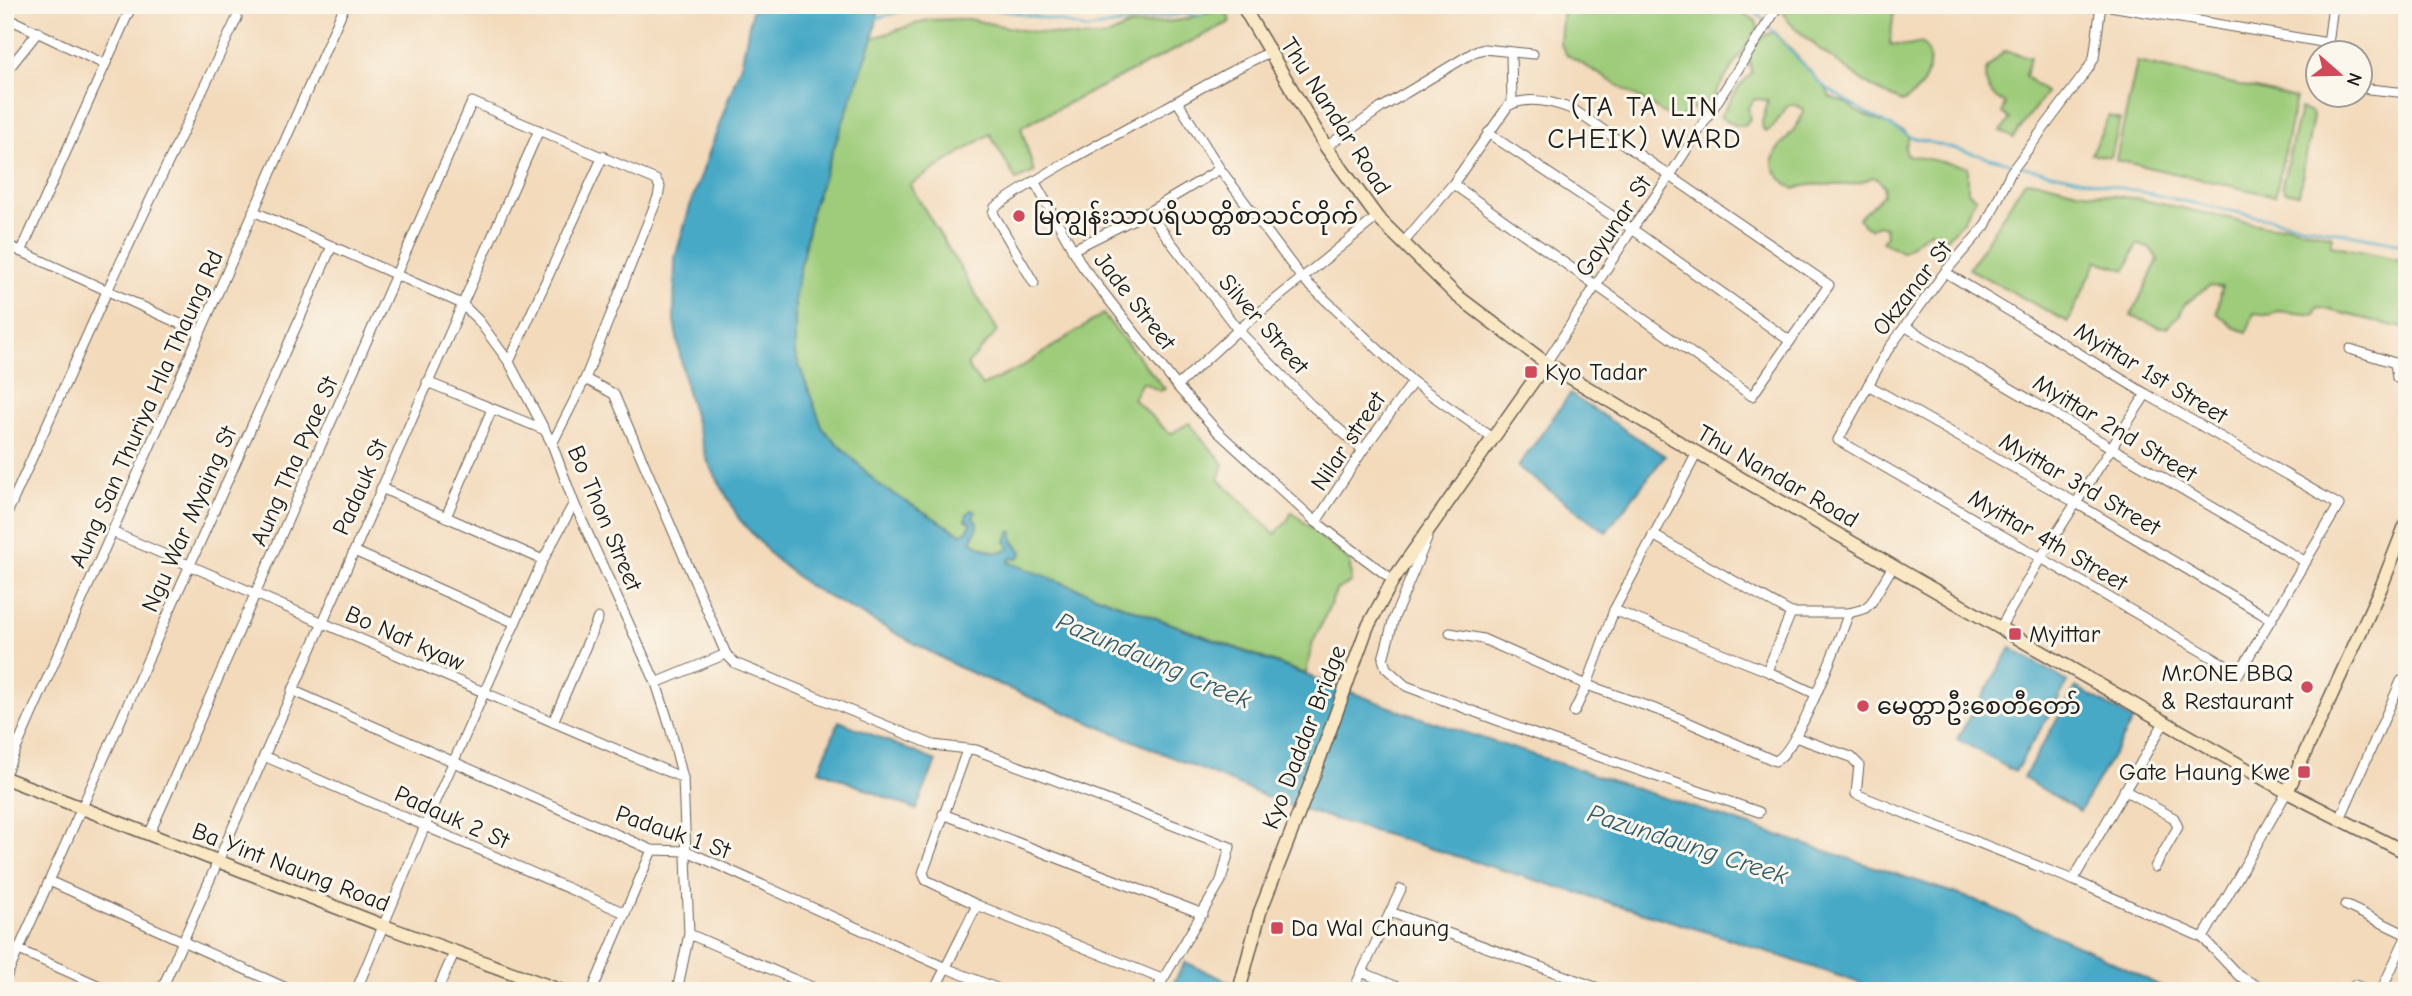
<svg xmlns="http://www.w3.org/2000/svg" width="2412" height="996" font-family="'Comic Neue','Noto Sans Myanmar',sans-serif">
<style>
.green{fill:#9ecc7a;stroke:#5d744b;stroke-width:2}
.water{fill:#46a9c6;stroke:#316271;stroke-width:2}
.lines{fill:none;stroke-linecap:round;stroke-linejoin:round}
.stream{stroke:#46a9c6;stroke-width:2.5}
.minor-casing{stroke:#675e54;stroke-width:11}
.secondary-casing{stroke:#675e54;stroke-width:15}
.minor{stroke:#fff;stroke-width:9}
.secondary{stroke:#fae7c3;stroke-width:12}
.poi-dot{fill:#d1495b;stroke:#fbf7ec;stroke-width:2.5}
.labels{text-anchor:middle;stroke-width:6;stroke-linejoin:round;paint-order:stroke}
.street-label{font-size:24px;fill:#1c1c1c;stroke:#fbf7ec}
.poi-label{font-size:24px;fill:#1c1c1c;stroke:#fbf7ec;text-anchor:start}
.water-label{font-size:26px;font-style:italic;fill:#2f5b68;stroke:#fbf7ec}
.quarter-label{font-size:28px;letter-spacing:2px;fill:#1c1c1c;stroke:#fbf7ec}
</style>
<rect width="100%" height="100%" fill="#fbf7ec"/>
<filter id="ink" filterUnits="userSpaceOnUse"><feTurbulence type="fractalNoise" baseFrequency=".0143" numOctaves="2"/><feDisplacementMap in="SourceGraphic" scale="14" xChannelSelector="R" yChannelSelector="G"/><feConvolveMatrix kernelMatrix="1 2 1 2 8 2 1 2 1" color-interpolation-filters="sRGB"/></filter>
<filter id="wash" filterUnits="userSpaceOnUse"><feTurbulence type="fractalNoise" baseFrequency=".00686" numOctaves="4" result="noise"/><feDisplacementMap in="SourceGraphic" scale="28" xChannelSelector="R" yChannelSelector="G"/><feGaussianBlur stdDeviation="1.57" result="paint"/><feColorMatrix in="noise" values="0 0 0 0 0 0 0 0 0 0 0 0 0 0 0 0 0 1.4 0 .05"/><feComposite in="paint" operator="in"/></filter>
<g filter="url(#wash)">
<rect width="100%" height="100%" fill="#f3dabb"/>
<g class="green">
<path d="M1563 5H1731L1756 21 1758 28 1702 113 1690 108 1677 121 1566 54 1560 43Z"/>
<path d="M1784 5H1883L1894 10 1890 44 1908 46 1921 43C1941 59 1922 96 1901 102L1870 86 1822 51 1802 34 1789 22 1782 10Z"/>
<path d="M1226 8 1230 22 1021 127 1034 172 1016 180 990 134 910 185 998 331 967 365 982 386 1020 368 1103 314 1165 389 1160 391 1142 382 1133 399 1170 434 1189 423 1224 464 1219 479 1275 534 1286 523 1292 512 1350 562 1351 583 1337 589 1312 645 1306 674 1007 562 1022 552 1013 541 1011 531 1009 548C997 558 983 547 971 542L978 525 973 517 975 512 968 530 961 534 880 486 823 430 795 354V294L812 209 873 38 927 20 968 19 1021 30 1076 37H1105L1128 26 1182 20Z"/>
<path d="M1775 32 1827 90 1830 97 1849 104 1855 111 1905 132 1909 138 1905 148 1907 155 1968 167V192L1976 198 1962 222 1945 240 1930 231 1902 252 1882 241 1886 236 1885 227 1878 225 1870 229 1864 226 1859 218 1883 195 1884 186 1878 179 1872 177C1848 193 1820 178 1794 189 1743 156 1800 141 1803 109L1796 105H1788L1773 127 1766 132 1763 129 1762 123 1768 100 1755 99 1748 108 1750 119 1744 126H1736L1720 117 1739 87 1752 73 1748 56C1755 45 1761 34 1775 32Z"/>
<path d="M2004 51 2030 57 2025 76 2046 93 2013 138 2001 131 2010 119 2002 113 2005 104C1994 99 1980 82 1987 69 1991 63 1999 57 2004 51Z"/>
<path d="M2137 62 2296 98 2275 196 2116 160Z"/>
<path d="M2300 109 2312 113 2313 117 2299 194 2284 191 2282 185Z"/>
<path d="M2109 116 2120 120 2111 157 2091 154Z"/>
<path d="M2025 181 2042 182 2077 191 2139 199 2270 227 2285 225 2333 236 2331 245 2407 261V329L2317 307 2315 315 2278 311 2270 315 2254 313 2247 332 2233 327 2217 313 2222 287 2209 286 2184 305 2179 316 2167 327H2160L2131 316 2158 260 2151 249 2137 244 2126 270 2097 261 2068 322 1969 269Z"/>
</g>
<g class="water">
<path d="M753 5H880L873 38 812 209 795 295V354L823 429 880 486 961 534 968 530 971 523 966 520 967 514 971 510 976 512 973 517 978 525 971 542C983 547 997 558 1009 548L1006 541 1010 531 1013 532V541L1022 552 1020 557 1010 559 1008 562 1406 713 1975 900 2097 954 2170 991H1883L1730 939 1281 803 960 668 807 585 772 556 739 519 707 460 686 388 674 321 675 258 691 203 742 61Z"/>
<path d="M1570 394 1665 456 1606 532 1518 467Z"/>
<path d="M2011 648 2068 682 2015 772 1957 739Z"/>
<path d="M2076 687 2133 720 2080 811 2023 778Z"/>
<path d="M839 721 936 761 916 810 819 770Z"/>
<path d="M1185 962 1236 985 1233 991H1169Z"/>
</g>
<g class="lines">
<g class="stream">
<path d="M1750 5 1765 22"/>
<path d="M877 18 922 6 988 8 1055 20 1087 29 1182 14 1201 15 1219 5"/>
<path d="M1769 27 1822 85 1859 109 1913 138 2013 164"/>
<path d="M2019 166 2250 215 2407 245"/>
</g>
</g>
</g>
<g filter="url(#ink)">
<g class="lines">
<defs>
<g id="minor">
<path d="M2104 5 2328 43"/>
<path d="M1142 8 1160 5"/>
<path d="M5 17 104 64"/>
<path d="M1511 52 1512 104"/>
<path d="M2327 52 2333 5"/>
<path d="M5 73 38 32"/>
<path d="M2360 88 2407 93"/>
<path d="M1177 101 1220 169 1301 277 1413 382 1493 438"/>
<path d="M1488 133 1632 229 1790 341"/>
<path d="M1326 147 1381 108 1474 52 1484 49 1533 54"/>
<path d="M1034 181 1083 267 1177 386 1217 431 1316 522 1393 580"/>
<path d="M253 211 462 304 479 321 509 362 552 444 574 503 656 683 670 727 683 778 689 934 677 991"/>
<path d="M1148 212 1238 330 1311 405 1363 450"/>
<path d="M1403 243 1453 184 1508 106C1528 95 1554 102 1574 110L1829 285 1752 396 1453 184"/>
<path d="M5 244 200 333"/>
<path d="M1072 250 1148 212 1220 169"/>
<path d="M21 252 132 5"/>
<path d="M1945 272 2146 394 2339 505 2239 673 1838 440 1887 351 1945 272 1985 226 2011 172 2088 69 2094 58 2101 5"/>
<path d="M1034 283 993 213 995 207C1049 170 1106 140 1163 109 1198 90 1232 69 1268 53"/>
<path d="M1906 327 2306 562"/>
<path d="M2350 349 2395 363 2397 378 2407 381"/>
<path d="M509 362 603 156"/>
<path d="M1546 363 1632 229 1669 177 1779 5"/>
<path d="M585 379 614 394 726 654 735 663 933 745 976 750 1230 847 1221 881 1156 991"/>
<path d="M427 382 545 430"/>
<path d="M1868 385 2076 503 2272 620"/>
<path d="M1177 386 1238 330 1377 217"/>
<path d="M381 488 543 560"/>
<path d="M446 517 492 409"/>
<path d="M5 518 107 291 237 18"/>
<path d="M1316 522 1363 450 1413 382"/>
<path d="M112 532 683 778"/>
<path d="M1653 535 1791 613H1849L1864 609 1871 603 1893 566"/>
<path d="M1427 539 1394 618 1383 659 1386 668 1406 686 1534 734 1759 812"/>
<path d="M354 551 515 623"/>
<path d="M1614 610 1767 671 1816 694"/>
<path d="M2000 628 2040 559 2146 394"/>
<path d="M1450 633 1483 639 1587 685 1672 715 1775 761C1796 754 1839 639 1849 613"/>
<path d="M1767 671 1791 613"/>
<path d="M656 683 726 654"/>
<path d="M292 690 652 850 687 851 946 968 1004 991"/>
<path d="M1574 712 1587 685 1614 610 1697 453"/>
<path d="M553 722 598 618"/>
<path d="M1795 737 1851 757 1859 765 1856 794 2073 880 2203 938 2239 976 2267 991"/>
<path d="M967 750 923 873 926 880 977 905 1162 979"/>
<path d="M264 756 625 913"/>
<path d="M5 774 345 5"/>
<path d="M2124 790 2174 818 2178 827 2155 867"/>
<path d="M943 814 1203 914"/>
<path d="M2340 819 2401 681"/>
<path d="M149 835 472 102 656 180 660 187 658 197 585 379 552 444"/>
<path d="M2073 880 2165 721"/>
<path d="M49 881 293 991"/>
<path d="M2345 905 2407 935"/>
<path d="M1390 912 1606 991"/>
<path d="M689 934 821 991"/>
<path d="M2203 938 2287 792"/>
<path d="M19 950 111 991"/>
<path d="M1362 972 1407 991"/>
<path d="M5 980 332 246"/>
<path d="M161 991 539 130"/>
<path d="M356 991 425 826 543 560 574 503"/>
<path d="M437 991 455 951"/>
<path d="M514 991 522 976"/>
<path d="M592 991 652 850"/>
<path d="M934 991 977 905"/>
<path d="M1353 991 1401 889"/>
<path d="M2350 991 2355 985 2370 991"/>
<path d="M2381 991 2407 935"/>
</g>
<g id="secondary">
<path d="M1242 5 1326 147 1377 217 1456 295 1546 363 1697 453 2000 628 2287 792 2407 853"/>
<path d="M5 778 384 926 562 991"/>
<path d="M2287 792 2382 585 2407 521"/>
<path d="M1239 991 1260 912 1313 777 1367 628 1393 580 1546 363"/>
</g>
</defs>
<use href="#minor" class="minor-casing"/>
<use href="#secondary" class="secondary-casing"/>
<use href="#minor" class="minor"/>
<use href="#secondary" class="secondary"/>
</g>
</g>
<g class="poi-dot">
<circle cx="1019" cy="216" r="7"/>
<rect x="1524" y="365" width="14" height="14" rx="3.5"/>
<rect x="2008" y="627" width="14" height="14" rx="3.5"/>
<circle cx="2307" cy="687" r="7"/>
<circle cx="1863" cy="706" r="7"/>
<rect x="2297" y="765" width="14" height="14" rx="3.5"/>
<rect x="1270" y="921" width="14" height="14" rx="3.5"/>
</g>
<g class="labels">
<g class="street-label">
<text transform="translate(1336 116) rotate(57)" y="8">Thu Nandar Road</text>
<text transform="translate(1613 226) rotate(-56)" y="8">Gayunar St</text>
<text transform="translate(1912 288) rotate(-52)" y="8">Okzanar St</text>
<text transform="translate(1135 301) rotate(52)" y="8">Jade Street</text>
<text transform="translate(1264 324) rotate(49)" y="8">Silver Street</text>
<text transform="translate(2151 373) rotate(31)" y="8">Myittar 1st Street</text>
<text transform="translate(146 409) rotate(-66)" y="8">Aung San Thuriya Hla Thaung Rd</text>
<text transform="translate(2115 428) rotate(31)" y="8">Myittar 2nd Street</text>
<text transform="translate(1348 441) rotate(-56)" y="8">Nilar street</text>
<text transform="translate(294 461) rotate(-66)" y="8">Aung Tha Pyae St</text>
<text transform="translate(1778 476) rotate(30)" y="8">Thu Nandar Road</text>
<text transform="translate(2080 484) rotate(30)" y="8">Myittar 3rd Street</text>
<text transform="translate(360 487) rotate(-66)" y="8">Padauk St</text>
<text transform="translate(605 518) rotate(67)" y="8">Bo Thon Street</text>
<text transform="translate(189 519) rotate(-66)" y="8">Ngu War Myaing St</text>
<text transform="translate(2048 540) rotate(30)" y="8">Myittar 4th Street</text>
<text transform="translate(405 638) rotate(24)" y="8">Bo Nat kyaw</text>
<text transform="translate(1304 737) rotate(-69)" y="8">Kyo Daddar Bridge</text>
<text transform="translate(452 817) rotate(24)" y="8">Padauk 2 St</text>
<text transform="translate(673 832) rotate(19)" y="8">Padauk 1 St</text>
<text transform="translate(291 867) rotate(21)" y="8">Ba Yint Naung Road</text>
</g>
<g class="poi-label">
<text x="1033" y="224">မြကျွန်းသာပရိယတ္တိစာသင်တိုက်</text>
<text x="1545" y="380">Kyo Tadar</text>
<text x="2029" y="642">Myittar</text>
<text x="2293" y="681" text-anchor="end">Mr.ONE BBQ<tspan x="2293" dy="28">&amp; Restaurant</tspan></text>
<text x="1877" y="714">မေတ္တာဦးစေတီတော်</text>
<text x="2290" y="780" text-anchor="end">Gate Haung Kwe</text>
<text x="1291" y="936">Da Wal Chaung</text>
</g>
<g class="water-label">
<text transform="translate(1154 660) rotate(23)" y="9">Pazundaung Creek</text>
<text transform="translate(1688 844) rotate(18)" y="9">Pazundaung Creek</text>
</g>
<g class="quarter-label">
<text x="1645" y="116">(TA TA LIN<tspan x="1645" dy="32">CHEIK) WARD</tspan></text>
</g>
</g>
<rect width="2412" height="996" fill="none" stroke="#fbf7ec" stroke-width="28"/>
<g transform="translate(2339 74) rotate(110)"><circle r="33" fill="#fbf7ec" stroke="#a29f99" stroke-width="2"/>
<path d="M0-5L12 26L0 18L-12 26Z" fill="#d1495b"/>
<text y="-10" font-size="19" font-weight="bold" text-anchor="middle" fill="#1c1c1c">N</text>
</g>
</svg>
